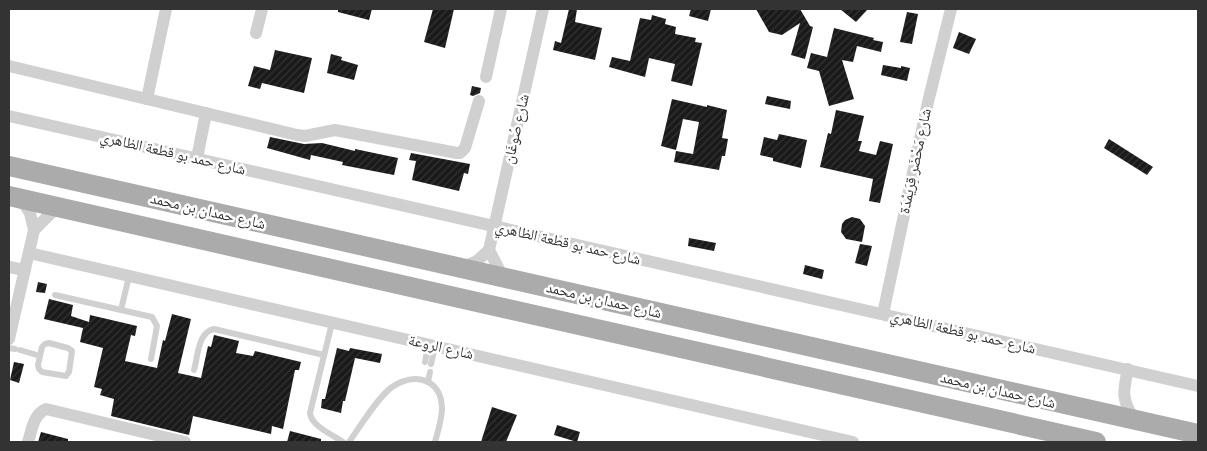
<svg xmlns="http://www.w3.org/2000/svg" width="1207" height="451" font-family="'Public Sans','Noto Naskh Arabic',sans-serif">
<style>
.building{fill:url(#building-hatch)}
.lines{fill:none;stroke-linecap:round;stroke-linejoin:round}
.lane{stroke:#d0d0d0;stroke-width:6}
.street{stroke:#d0d0d0;stroke-width:12}
.primary{stroke:#ababab;stroke-width:20}
.labels{text-anchor:middle;stroke-width:5;stroke-linejoin:round;paint-order:stroke}
.street-label{font-size:15px;fill:#333;stroke:#fff}
</style>
<defs>
<pattern id="building-hatch" width="6" height="6" patternUnits="userSpaceOnUse" patternTransform="scale(1.25)"><rect width="6" height="6" fill="#1a1a1a"/><path d="M-1 1l2-2M0 6l6-6M5 7l2-2" fill="none" stroke="#333"/></pattern>
</defs>
<rect width="100%" height="100%" fill="#fff"/>
<g class="building">
<path d="M338 9H372L369 20 338 12Z"/>
<path d="M433 9H454L445 48 424 42Z"/>
<path d="M569 9H577L575 22 602 28 595 60 553 50 555 41 561 43Z"/>
<path d="M691 9H711L708 21 689 16Z"/>
<path d="M756 9H800L810 26 813 27 805 59 791 55 800 23 782 35 769 32Z"/>
<path d="M840 9H868L856 22Z"/>
<path d="M907 12 918 14 912 44 900 42Z"/>
<path d="M652 15 666 19 665 24 676 27 675 34 696 38 695 42 702 43 692 86 671 81 675 64 649 58 645 77 609 67 612 57 630 61 640 18 651 20Z"/>
<path d="M834 28 874 38 873 40 883 42 881 52 857 46 853 62 842 60 854 99 829 106 819 71 807 68 811 53 827 57Z"/>
<path d="M959 32 976 39 969 54 953 48Z"/>
<path d="M275 50 312 58 304 93 262 83 260 89 248 86 254 66 270 70Z"/>
<path d="M331 54 342 57 341 60 358 65 354 80 327 73Z"/>
<path d="M883 65 901 68V66L910 68 907 81 881 75Z"/>
<path d="M472 86 481 88 480 93 473 96 470 95Z"/>
<path d="M767 96 791 101 790 109 765 104Z"/>
<path d="M672 99 707 107V105L727 110 722 138 728 139 725 156H722L719 170 674 162 676 151 693 154 699 122 683 119 676 150 661 146Z"/>
<path d="M836 110 864 116 858 141H862L859 151 876 155 880 141 893 144 880 203 869 201 873 179 820 167 828 133 831 134Z"/>
<path d="M779 134 807 140 801 168 773 161V158L760 155 764 137 777 140Z"/>
<path d="M270 137 304 144 322 143 355 151V149L398 158 394 175 342 165 343 162 311 155 310 160 267 148Z"/>
<path d="M1109 139 1153 167 1147 175 1104 148Z"/>
<path d="M411 153 470 164 468 174 464 173 459 191 412 180 416 161 409 160Z"/>
<path d="M852 217 860 219 865 226 862 242 846 239 841 232 842 224 845 220Z"/>
<path d="M689 238 716 243 714 251 688 246Z"/>
<path d="M860 244 872 246 867 266 855 263Z"/>
<path d="M805 265 824 270 822 279 803 274Z"/>
<path d="M38 282 47 284 45 293 36 292Z"/>
<path d="M49 299 73 305 71 316 89 322 90 315 137 326 135 336 131 335 125 361 157 368 163 340 165 341 172 314 191 319 178 373 201 378 208 346 211 347 214 335 239 341 236 353 253 356 255 351 301 362 299 370H295L283 429 272 426 271 434 193 416 189 435 111 416 114 399 100 395 102 389 94 387 103 348 80 342 83 328 44 319Z"/>
<path d="M337 348 349 351 350 348 382 354 380 363 355 358 345 401H343L341 413 321 408 322 399H325Z"/>
<path d="M14 362 24 364 19 383 10 380Z"/>
<path d="M492 407 517 415 506 442H481Z"/>
<path d="M557 425 580 432 577 442 554 435Z"/>
<path d="M290 431 321 439V442H287Z"/>
<path d="M41 432 68 439V442H38Z"/>
</g>
<g class="lines">
<g class="lane">
<path d="M55 295 152 317 157 326 151 359"/>
<path d="M121 310 129 276"/>
<path d="M332 323 310 413C311 426 333 435 343 442"/>
<path d="M49 343 68 348 72 351 69 372 66 376 42 372 39 369 38 365 42 347 45 344Z"/>
<path d="M9 348 15 349"/>
<path d="M20 350 40 356"/>
<path d="M425 362 428 345"/>
<path d="M431 364 435 346"/>
<path d="M194 370C198 356 198 332 214 329L324 355"/>
<path d="M428 382 430 372"/>
<path d="M349 442C360 427 377 398 392 387 414 372 441 378 442 408 442 419 438 431 435 442"/>
</g>
<g class="street">
<path d="M256 33 262 9"/>
<path d="M9 66 297 135 305 136 335 130 457 153H460L465 148 479 101"/>
<path d="M486 77 501 9"/>
<path d="M147 99 166 9"/>
<path d="M9 116 1198 386"/>
<path d="M197 158 206 113"/>
<path d="M34 230 57 207"/>
<path d="M489 250 503 277"/>
<path d="M29 253 853 442"/>
<path d="M9 267 25 270"/>
<path d="M462 268 477 261 489 250 543 9"/>
<path d="M883 314 928 102 951 9"/>
<path d="M9 339 34 230 30 213 21 199"/>
<path d="M1128 369C1123 391 1121 400 1135 420"/>
<path d="M28 442C32 430 33 415 46 409L185 442"/>
</g>
<g class="primary">
<path d="M9 166 1198 434"/>
<path d="M9 196 1096 442"/>
</g>
</g>
<g class="labels">
<g class="street-label">
<text transform="translate(516 129) rotate(-77)" y="5">شارع صُوغَان</text>
<text transform="translate(173 153) rotate(13)" y="5">شارع حمد بو قطعة الظاهري</text>
<text transform="translate(915 161) rotate(-78)" y="5">شارع مَحْضَر قِرَيمْدَة</text>
<text transform="translate(208 211) rotate(13)" y="5">شارع حمدان بن محمد</text>
<text transform="translate(568 243) rotate(13)" y="5">شارع حمد بو قطعة الظاهري</text>
<text transform="translate(604 300) rotate(13)" y="5">شارع حمدان بن محمد</text>
<text transform="translate(963 332) rotate(13)" y="5">شارع حمد بو قطعة الظاهري</text>
<text transform="translate(441 347) rotate(13)" y="5">شارع الروعة</text>
<text transform="translate(998 390) rotate(13)" y="5">شارع حمدان بن محمد</text>
</g>
</g>
<rect width="1207" height="451" fill="none" stroke="#333333" stroke-width="20"/>
</svg>
